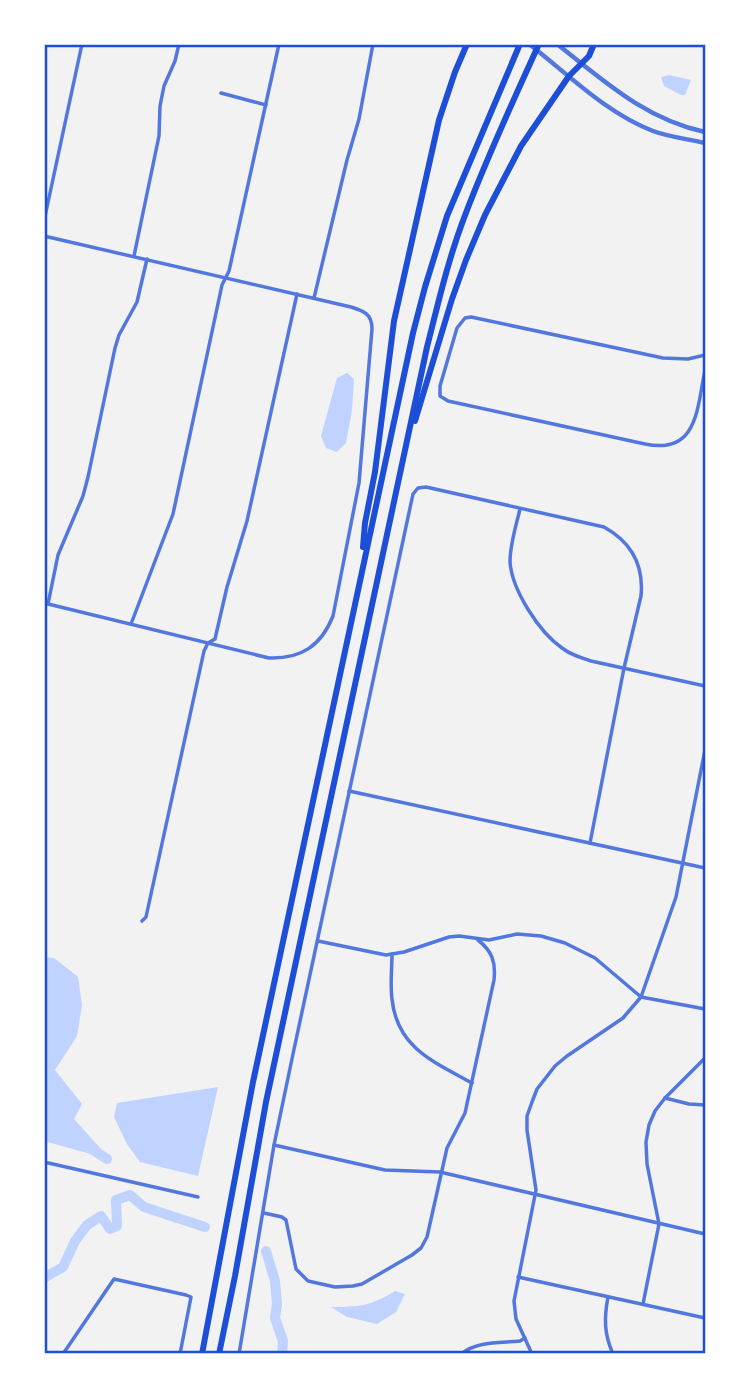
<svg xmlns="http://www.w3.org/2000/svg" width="749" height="1398" font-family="'Source Sans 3',sans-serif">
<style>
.water{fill:#bfd3fe}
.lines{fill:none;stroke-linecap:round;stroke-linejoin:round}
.river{stroke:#bfd3fe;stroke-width:10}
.minor{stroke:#5277de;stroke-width:3.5}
.tertiary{stroke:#5277de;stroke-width:4.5}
.motorway{stroke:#1d4ed8;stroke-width:6}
.neatline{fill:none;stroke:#1d4ed8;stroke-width:2.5}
</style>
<rect width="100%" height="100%" fill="#f2f2f2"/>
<g class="water">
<path d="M669 75 691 80 685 95H681L664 86 661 77Z"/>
<path d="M347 373 354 379 352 410 346 443 337 452 326 448 321 436 337 378Z"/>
<path d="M44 957 54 958 78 977 82 1005 77 1036 55 1070 82 1104 74 1119 101 1149 98 1156 44 1141Z"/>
<path d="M218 1087 198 1176 140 1162 127 1144 114 1117 117 1103Z"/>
<path d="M395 1291 405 1294 396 1312 377 1324 347 1317 331 1307C359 1307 371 1306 395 1291Z"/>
</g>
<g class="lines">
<g class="river">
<path d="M87 1146 107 1159"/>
<path d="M266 1251 275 1281 277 1304 275 1318 283 1341 282 1354"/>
<path d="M44 1278 63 1267 75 1241 87 1225 101 1216 110 1229 117 1226 116 1200 130 1195 144 1207 205 1227"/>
</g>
<g class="minor">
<path d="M221 93 266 105"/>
<path d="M44 221 82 44"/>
<path d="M44 236 351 307C364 311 372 314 372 329L359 483 333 616C321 646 301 659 269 658L44 603"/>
<path d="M134 256 159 136 160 106 164 86 175 61 179 44"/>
<path d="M314 298 347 160 359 119 373 44"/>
<path d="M705 355 688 359 663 358 471 317 465 318 457 328 440 386V396L448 401 645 444C698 455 697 408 705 370"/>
<path d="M520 509C516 526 510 544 510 562 512 590 539 632 562 648 571 655 581 658 591 661L705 686"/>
<path d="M48 604 58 555 83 496 88 477 115 348 119 335 137 302 147 259"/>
<path d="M131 624 173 514 222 285 229 271 279 44"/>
<path d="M349 791 705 868"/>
<path d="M142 921 146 917 204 651 208 643 215 639 227 587 247 521 297 294"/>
<path d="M318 941 386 955 404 952 449 937 459 936 489 940 517 934 541 936 565 943 595 958 641 997 705 1009"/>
<path d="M392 954C392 969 390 984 392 999 397 1048 434 1062 472 1083"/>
<path d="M665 1098 689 1104 705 1105"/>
<path d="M274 1145 385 1170 440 1172 705 1234"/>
<path d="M44 1162 198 1197"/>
<path d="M264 1213 282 1217 286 1220 296 1269 308 1281 335 1287 353 1286 362 1284 412 1255 421 1248 427 1237 447 1148 465 1113 494 980C496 962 492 951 478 940"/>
<path d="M518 1277 705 1318"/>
<path d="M608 1297C604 1318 604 1334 613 1354"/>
<path d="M643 1304 659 1224 647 1164 646 1142 649 1125 655 1111 665 1098 705 1058"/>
<path d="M63 1354 114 1279 186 1295 191 1297 180 1354"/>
<path d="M239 1354 274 1145 293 1054 413 494 418 488 426 487 604 527C631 542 644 565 641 596L624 668 590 843"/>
<path d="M461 1354C477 1341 499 1343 520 1341L525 1338"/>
<path d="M532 1354 516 1319 514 1301 536 1190 527 1130V1116L532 1102 537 1089 555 1066 567 1056 623 1018 641 997 676 897 705 750"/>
</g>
<g class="tertiary">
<path d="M529 44C568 74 606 113 653 131 669 137 688 139 705 143"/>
<path d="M557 44C604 81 645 119 705 132"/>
</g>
<g class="motorway">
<path d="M415 421 452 299 466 260 485 215 521 146 569 76 589 56 594 44"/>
<path d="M363 547 365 523 375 472 394 321 439 120 455 72 467 44"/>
<path d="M202 1354 253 1082 413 333 425 287 447 216 520 44"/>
<path d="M219 1354 235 1276 266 1102 427 347C438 304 448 260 464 218 486 159 513 101 539 44"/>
</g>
</g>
<rect width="749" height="1398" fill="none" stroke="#ffffff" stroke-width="91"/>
<rect x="46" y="46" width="658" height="1306" class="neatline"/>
</svg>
